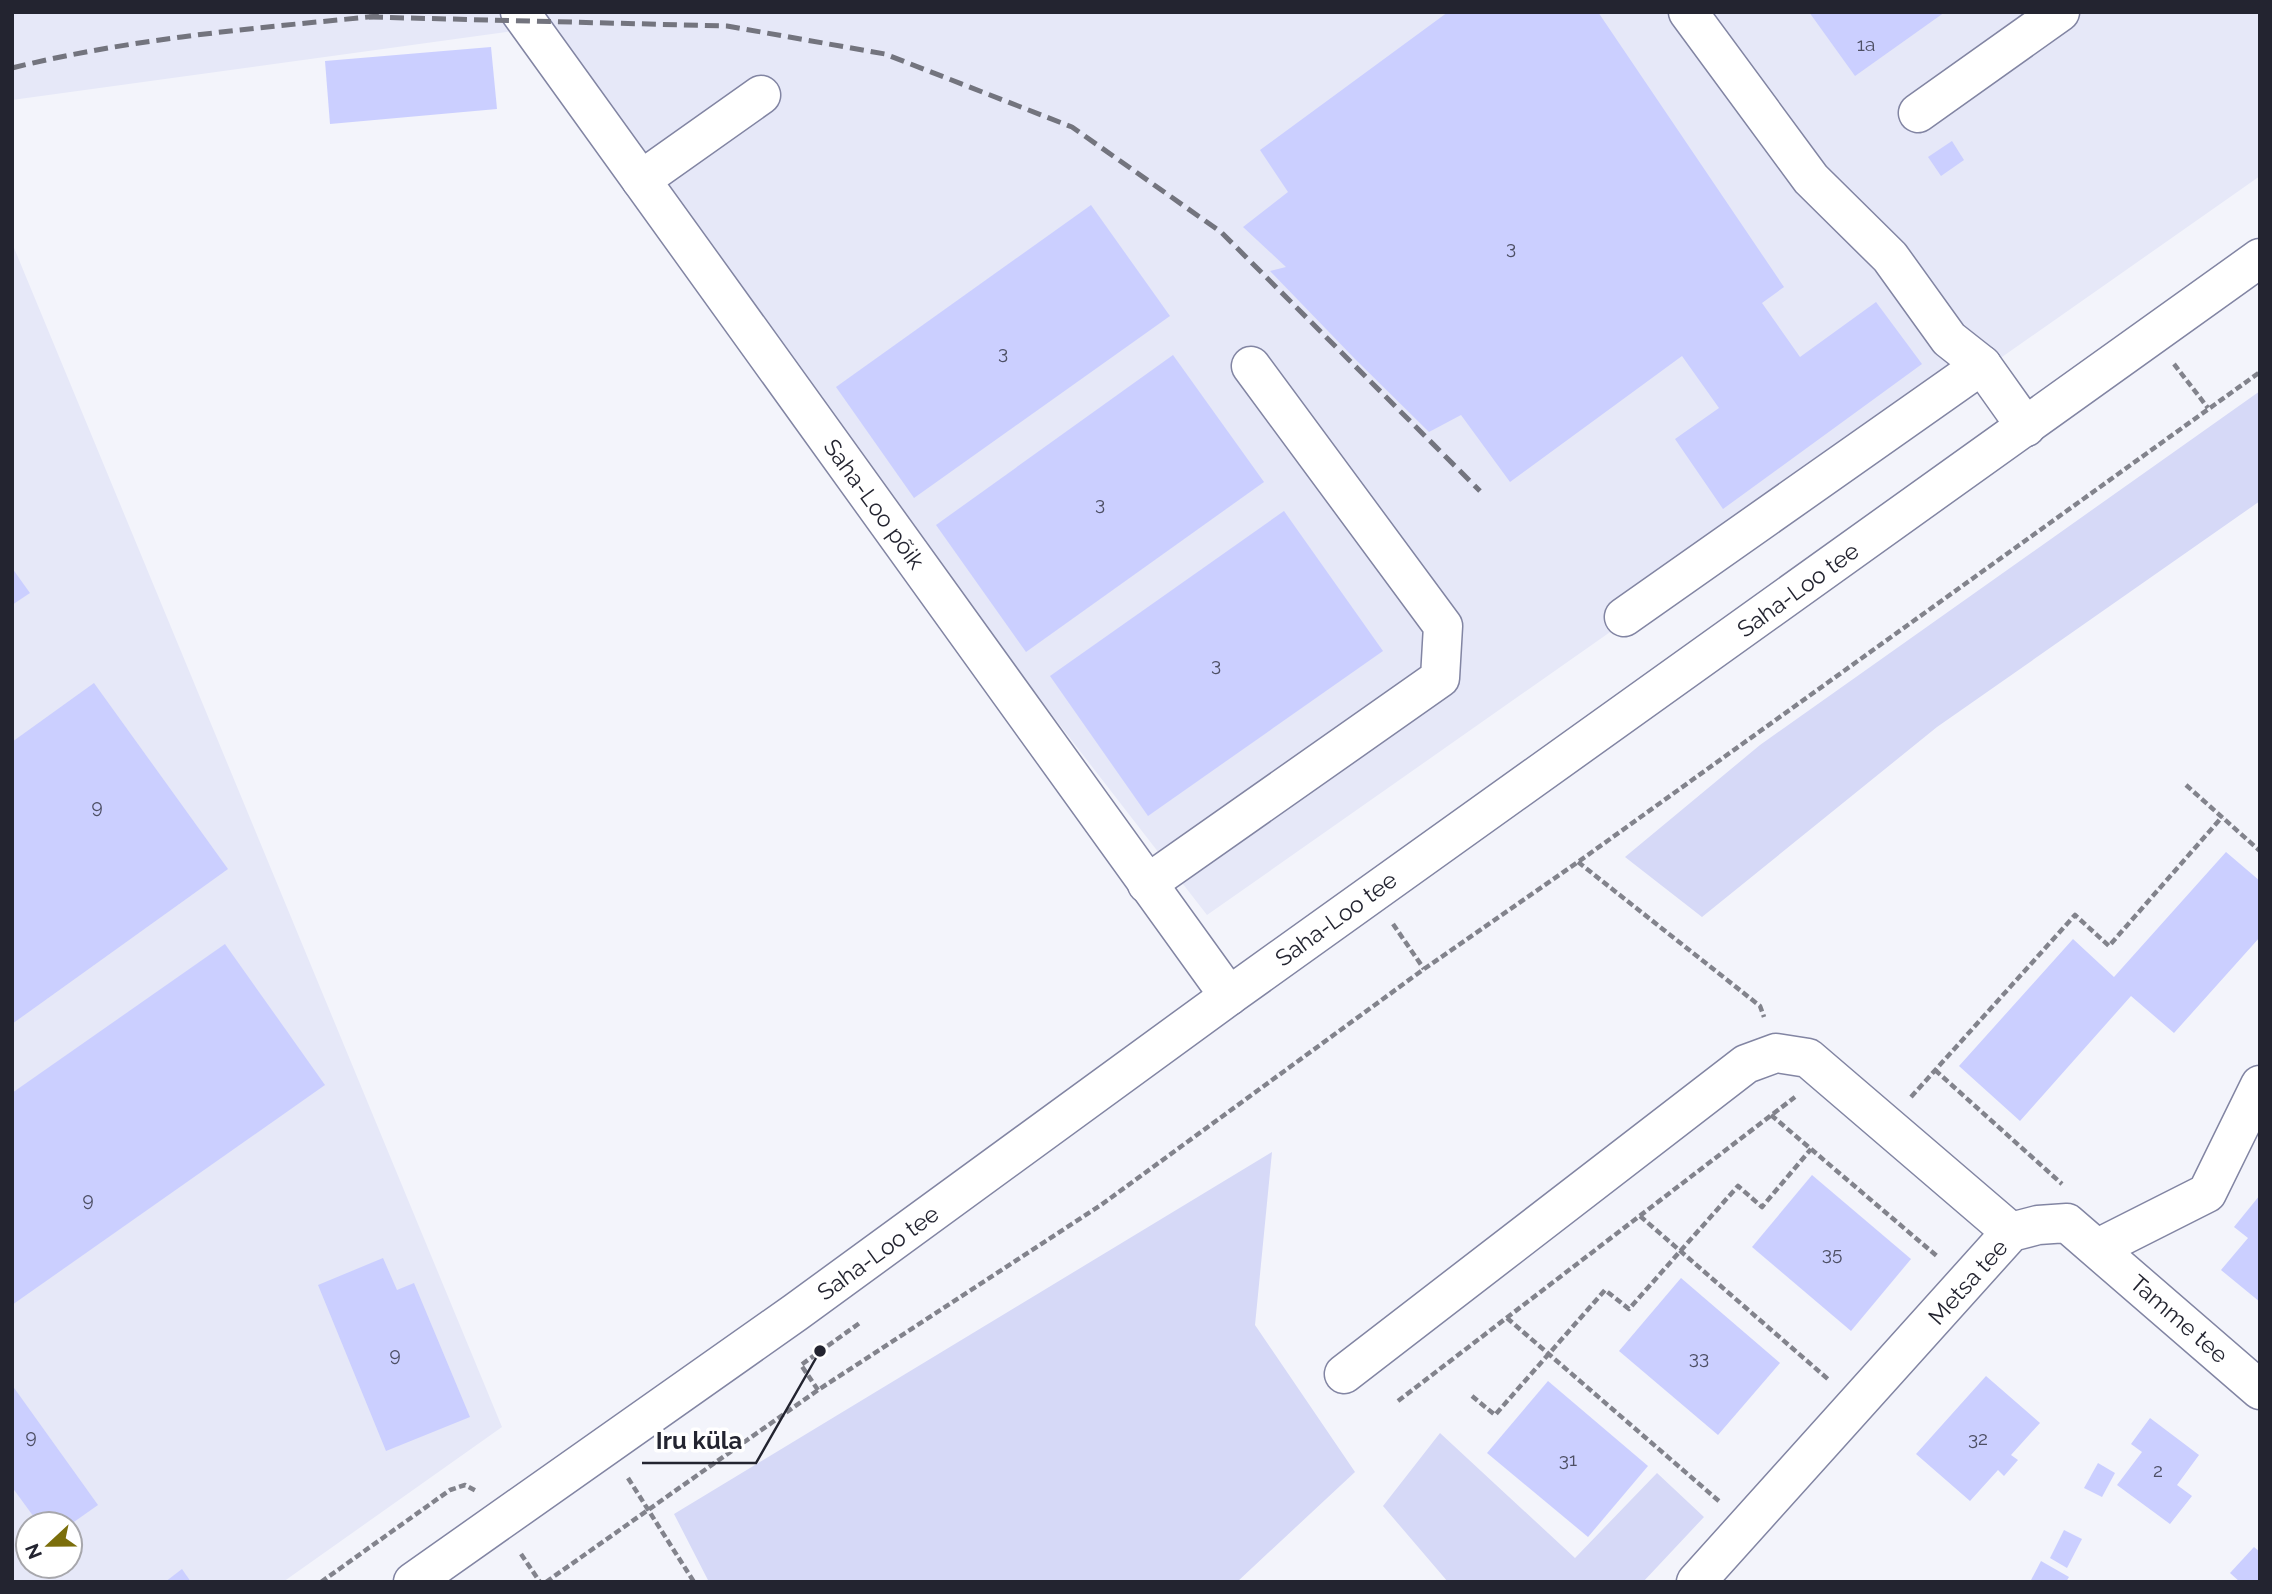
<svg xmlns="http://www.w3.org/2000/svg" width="2272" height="1594" font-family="Raleway,sans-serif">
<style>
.built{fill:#e6e8f8;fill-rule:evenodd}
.green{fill:#d6d9f7}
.building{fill:#cbcfff}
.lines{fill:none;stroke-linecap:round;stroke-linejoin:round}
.minor-casing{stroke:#8285a3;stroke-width:41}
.major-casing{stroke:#8285a3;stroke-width:41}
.path{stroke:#82838c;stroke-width:4.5;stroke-dasharray:7 3.5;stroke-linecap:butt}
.minor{stroke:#fff;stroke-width:38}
.major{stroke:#fff;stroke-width:38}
.rail{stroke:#73747e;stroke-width:5;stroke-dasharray:14 7;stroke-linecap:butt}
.labels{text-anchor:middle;stroke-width:7;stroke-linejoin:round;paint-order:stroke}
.number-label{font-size:19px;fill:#4d4f64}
.street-label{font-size:23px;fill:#232430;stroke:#fff}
.leader{fill:none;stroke:#232430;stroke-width:2.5}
.callout-dot{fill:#232430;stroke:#fff;stroke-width:2.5}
.callout-label{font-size:24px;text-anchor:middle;font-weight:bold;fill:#232430;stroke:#fff;stroke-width:7;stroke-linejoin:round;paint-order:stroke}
</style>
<rect width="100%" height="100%" fill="#f3f4fb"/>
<g class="built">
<path d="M12 12H2260V176L1207 915 521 30 12 100Z"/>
<path d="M12 243 502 1427 283 1582H12ZM28 1524H70V1566H28Z"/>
</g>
<g class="green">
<path d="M2260 391V501L1937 727 1702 917 1625 857 1760 745Z"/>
<path d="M1272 1152 1255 1325 1355 1472 1237 1582H709L674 1514Z"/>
<path d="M1440 1433 1575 1558 1657 1473 1704 1517 1643 1582H1448L1383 1506Z"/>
</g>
<g class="building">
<path d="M1448 12H1598L1784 287 1762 303 1800 357 1876 302 1922 364 1723 509 1675 439 1719 408 1682 356 1510 482 1461 415 1429 432 1355 359 1270 271 1286 267 1243 227 1288 192 1260 150Z"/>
<path d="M1809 12H1945L1855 76Z"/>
<path d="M491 47 497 109 330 124 325 61Z"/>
<path d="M1952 141 1964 160 1941 176 1928 157Z"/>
<path d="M1091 205 1170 316 914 498 836 387Z"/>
<path d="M1173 355 1264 482 1026 652 936 525Z"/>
<path d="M1284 511 1383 651 1148 816 1050 676Z"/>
<path d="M12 568 30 593 12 605Z"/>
<path d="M94 683 228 869 12 1024V742Z"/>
<path d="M2226 852 2260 881V937L2174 1033 2131 996 2020 1121 1959 1066 2073 939 2114 977Z"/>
<path d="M225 944 325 1085 12 1305V1093Z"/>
<path d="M1812 1175 1911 1259 1851 1331 1752 1247Z"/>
<path d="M2260 1195V1302L2221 1270 2248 1238 2234 1227Z"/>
<path d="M383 1258 397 1290 414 1283 470 1417 386 1451 318 1285Z"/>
<path d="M1681 1278 1780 1363 1718 1435 1619 1351Z"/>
<path d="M1986 1376 2040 1423 2011 1455 2018 1460 2004 1476 1998 1470 1970 1501 1916 1454Z"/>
<path d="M1548 1381 1648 1466 1588 1537 1487 1453Z"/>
<path d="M12 1385 98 1505 71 1524H39L12 1487Z"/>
<path d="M2150 1418 2199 1455 2177 1485 2192 1496 2170 1524 2117 1485 2142 1452 2131 1444Z"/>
<path d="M2098 1463 2115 1473 2102 1497 2084 1488Z"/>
<path d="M2064 1530 2082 1539 2067 1568 2050 1558Z"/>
<path d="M2254 1547 2260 1552V1582H2240L2230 1573Z"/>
<path d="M2041 1561 2069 1577 2066 1582H2030Z"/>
<path d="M182 1569 191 1582H165Z"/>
</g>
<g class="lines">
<defs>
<g id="minor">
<path d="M520 12 1229 996"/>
<path d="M1688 12 1811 179 1890 257 1949 339 1982 365"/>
<path d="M1918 113 2060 12"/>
<path d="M641 180 761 95"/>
<path d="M1624 617 1982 365 2026 427"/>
<path d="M1147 884 1440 678 1443 626 1251 366"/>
<path d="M2098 1248 2207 1193 2260 1085"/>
<path d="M1344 1374 1746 1064 1776 1053 1808 1058 2011 1232"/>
<path d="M1696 1582 2011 1232 2038 1225 2067 1223 2260 1390"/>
</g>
<path id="major" d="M413 1582 796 1312 1229 996 2260 258"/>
</defs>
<use href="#minor" class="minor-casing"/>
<use href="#major" class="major-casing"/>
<g class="path">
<path d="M2174 364 2208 408"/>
<path d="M2186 785 2260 851"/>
<path d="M1578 862 1760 1006 1764 1017"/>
<path d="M1393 924 1424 969"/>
<path d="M1935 1070 2062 1184"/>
<path d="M1911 1097 2075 915 2109 946 2222 817"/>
<path d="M1771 1115 1938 1257"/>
<path d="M1640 1216 1829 1380"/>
<path d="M1507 1318 1720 1502"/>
<path d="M818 1390 801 1365 861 1322"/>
<path d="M1472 1396 1495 1415 1605 1290 1629 1309 1738 1186 1762 1207 1811 1149"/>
<path d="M1398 1401 1795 1097"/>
<path d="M628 1478 694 1582"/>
<path d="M521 1554 540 1582"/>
<path d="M321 1582 450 1490 465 1485 478 1492"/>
<path d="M546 1582 818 1390 1101 1205 1424 969 1578 862 2260 372"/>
</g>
<use href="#minor" class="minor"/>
<use href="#major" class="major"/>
<g class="rail">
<path d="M369 17 727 26 885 54 1072 127 1221 232 1480 491"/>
<path d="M12 68C132 38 257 28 379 16"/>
</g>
</g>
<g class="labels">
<g class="number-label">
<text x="1866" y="51">1a</text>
<text x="1511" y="254">3</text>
<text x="1003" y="359">3</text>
<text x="1100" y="510">3</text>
<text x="1216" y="671">3</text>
<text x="97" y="813">9</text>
<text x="88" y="1206">9</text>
<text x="1832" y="1260">35</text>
<text x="395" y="1361">9</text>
<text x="1699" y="1364">33</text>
<text x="31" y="1443">9</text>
<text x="1978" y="1445">32</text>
<text x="1568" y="1466">31</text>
<text x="2158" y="1477">2</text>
</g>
<g class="street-label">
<text transform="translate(874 504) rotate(54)" y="8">Saha-Loo põik</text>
<text transform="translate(1798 590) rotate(-36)" y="8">Saha-Loo tee</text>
<text transform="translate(1336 919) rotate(-36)" y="8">Saha-Loo tee</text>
<text transform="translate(878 1253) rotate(-36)" y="8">Saha-Loo tee</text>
<text transform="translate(1968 1282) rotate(-48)" y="8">Metsa tee</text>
<text transform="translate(2179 1319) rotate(41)" y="8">Tamme tee</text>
</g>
</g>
<path class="leader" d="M820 1351L756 1463H642"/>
<circle class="callout-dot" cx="820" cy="1351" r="7"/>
<g class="callout-label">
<text x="699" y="1449">Iru küla</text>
</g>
<rect width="2272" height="1594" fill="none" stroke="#232430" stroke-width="28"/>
<g transform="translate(49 1545) rotate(248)"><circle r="33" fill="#ffffff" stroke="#a7a7ac" stroke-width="2"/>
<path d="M0-5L12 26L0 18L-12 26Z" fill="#7b6e0b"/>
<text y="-10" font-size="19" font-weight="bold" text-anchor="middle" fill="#232430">N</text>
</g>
</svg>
